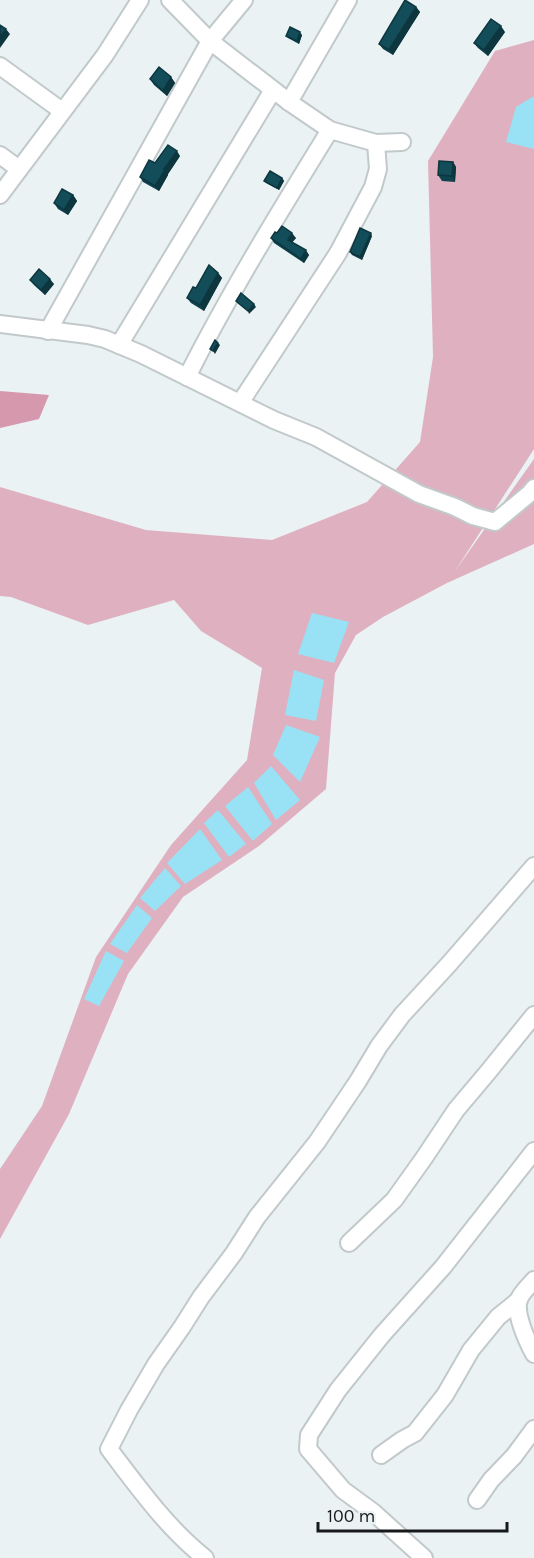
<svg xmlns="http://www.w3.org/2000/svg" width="534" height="1558" font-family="Karla,sans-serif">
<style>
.green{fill:#dfb1c0}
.forest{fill:#d598ad}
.water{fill:#99e2f5}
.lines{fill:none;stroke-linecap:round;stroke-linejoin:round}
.minor-casing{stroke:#c2c9cb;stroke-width:20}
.minor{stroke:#fff;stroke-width:16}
.wall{fill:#10424d}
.shaded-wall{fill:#0d363f}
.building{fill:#134d5a;stroke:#0d363f;stroke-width:1.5}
</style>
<rect width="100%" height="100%" fill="#eaf2f4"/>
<path class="green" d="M534 40V449L455 571 534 459V544L447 583 383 617 356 635 335 673 326 789 259 846 183 897 128 974 69 1114 0 1239V1169L42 1106 96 957 171 845 247 760 262 668 201 631 174 600 88 625 11 597 0 596V487L146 530 272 540 367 502 420 442 433 357 428 161 495 51Z"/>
<path class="forest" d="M0 391 49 395 39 419 0 428Z"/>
<g class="water">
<path d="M534 96V149L506 142 516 107Z"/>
<path d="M312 613 349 622 334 663 298 654Z"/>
<path d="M294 670 324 680 316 721 285 715Z"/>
<path d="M286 725 320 737 300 782 273 755Z"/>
<path d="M271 766 300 800 276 820 254 783Z"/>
<path d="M248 787 272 824 253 841 225 806Z"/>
<path d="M218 810 246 844 229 857 204 823Z"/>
<path d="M200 829 222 860 185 884 167 863Z"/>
<path d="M165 868 181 886 155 911 140 898Z"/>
<path d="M137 905 152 918 127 953 110 944Z"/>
<path d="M106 951 124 961 99 1006 84 999Z"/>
</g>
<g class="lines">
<defs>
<g id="minor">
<path d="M170 0 210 41 289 102 330 130 376 143 402 142"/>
<path d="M0 66 62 111"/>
<path d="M289 102 348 0"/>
<path d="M0 155 19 169"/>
<path d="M0 195 105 55 140 0"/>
<path d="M0 324 88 335 105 339 141 354 274 420 316 437 419 494 455 507 473 516 495 522 529 494 534 488"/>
<path d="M48 331 210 41 244 0"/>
<path d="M119 345 273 90"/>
<path d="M187 377C230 292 280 211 330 130"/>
<path d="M240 403 338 253 373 187 378 169 376 143"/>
<path d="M349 1243 394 1200 424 1158 456 1110 488 1072 534 1015"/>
<path d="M534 1280C529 1286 522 1292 519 1299 514 1313 527 1341 534 1354"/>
<path d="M381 1455 402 1440 415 1433 445 1395 471 1350 498 1317 519 1300"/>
<path d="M477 1500 491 1480 514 1456 534 1429"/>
<path d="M205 1558C167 1528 138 1487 109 1449L129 1410 156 1364 182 1327 201 1297 234 1253 257 1217 317 1142 358 1081 379 1046 402 1015 449 964 534 866"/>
<path d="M424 1558 373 1512 343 1490 308 1449 309 1435 338 1390 382 1335 443 1267 534 1151"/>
</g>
</defs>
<use href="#minor" class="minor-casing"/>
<use href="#minor" class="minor"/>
</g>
<g class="wall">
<path d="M416 7 420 12 393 55 383 49 379 44Z"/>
<path d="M505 32 488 56 478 48 474 43Z"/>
<path d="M302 35 299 44 288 38 286 36Z"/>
<path d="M171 77 175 83 167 96 154 85 150 79Z"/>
<path d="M180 156 168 174V175L159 191 143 182 140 177 155 163Z"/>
<path d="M453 162 456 167 455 182 442 181 438 175Z"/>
<path d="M282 178 284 181 279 190 266 183 264 181Z"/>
<path d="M73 195 77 201 68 215 58 209 54 203Z"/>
<path d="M277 233 296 238 292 242 309 255 304 263 274 243 271 238Z"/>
<path d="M372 236 362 260 352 255 350 252Z"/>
<path d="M218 273 222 278 204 311 191 303 187 298 196 288Z"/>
<path d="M30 280 54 284 45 295 34 285Z"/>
</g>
<g class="shaded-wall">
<path d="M416 7 420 12 393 55 389 50Z"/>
<path d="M501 26 505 32 488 56 484 50Z"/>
<path d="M6 29 10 34 0 48V37Z"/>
<path d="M300 32 302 35 299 44 297 41Z"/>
<path d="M171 77 175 83 167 96 163 91Z"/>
<path d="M177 151 180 156 168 174V175L159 191 155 186 164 169Z"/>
<path d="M453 162 456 167 455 182 452 176Z"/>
<path d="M282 178 284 181 279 190 277 188Z"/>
<path d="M73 195 77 201 68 215 64 210Z"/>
<path d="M292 233 296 238 291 244 288 240Z"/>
<path d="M371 233 372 236 362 260 360 257Z"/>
<path d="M306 250 309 255 304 263 301 259Z"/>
<path d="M218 273 222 278 204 311 200 305Z"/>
<path d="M50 279 54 284 45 295 41 290Z"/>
<path d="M254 304 256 307 249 314 248 311Z"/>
<path d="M218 343 220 345 215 354 213 351Z"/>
</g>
<g class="building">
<path d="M405 0 416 7 389 50 379 44Z"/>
<path d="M491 19 501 26 484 50 474 43Z"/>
<path d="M0 25 6 29 0 37Z"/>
<path d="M290 27 300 32 297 41 286 36Z"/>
<path d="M159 67 171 77 163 91 150 79Z"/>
<path d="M168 145 177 151 164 169 165 170 155 186 140 177 149 160 155 163Z"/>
<path d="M439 161 453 162 452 176 438 175Z"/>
<path d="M270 171 282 178 277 188 264 181Z"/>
<path d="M62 189 73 195 64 210 54 203Z"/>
<path d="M282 226 292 233 288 240 306 250 301 259 271 238 275 232 277 233Z"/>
<path d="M360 228 371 233 360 257 350 252Z"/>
<path d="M209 265 218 273 200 305 187 298 193 287 196 288Z"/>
<path d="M39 269 50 279 41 290 30 280Z"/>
<path d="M241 293 254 304 248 311 236 301Z"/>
<path d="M215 340 218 343 213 351 210 349Z"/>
</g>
<path d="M318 1522v9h189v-9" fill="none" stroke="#17191a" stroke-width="3"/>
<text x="327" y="1522" font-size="18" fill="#17191a" stroke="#eaf2f4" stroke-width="4.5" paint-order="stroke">100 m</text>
</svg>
